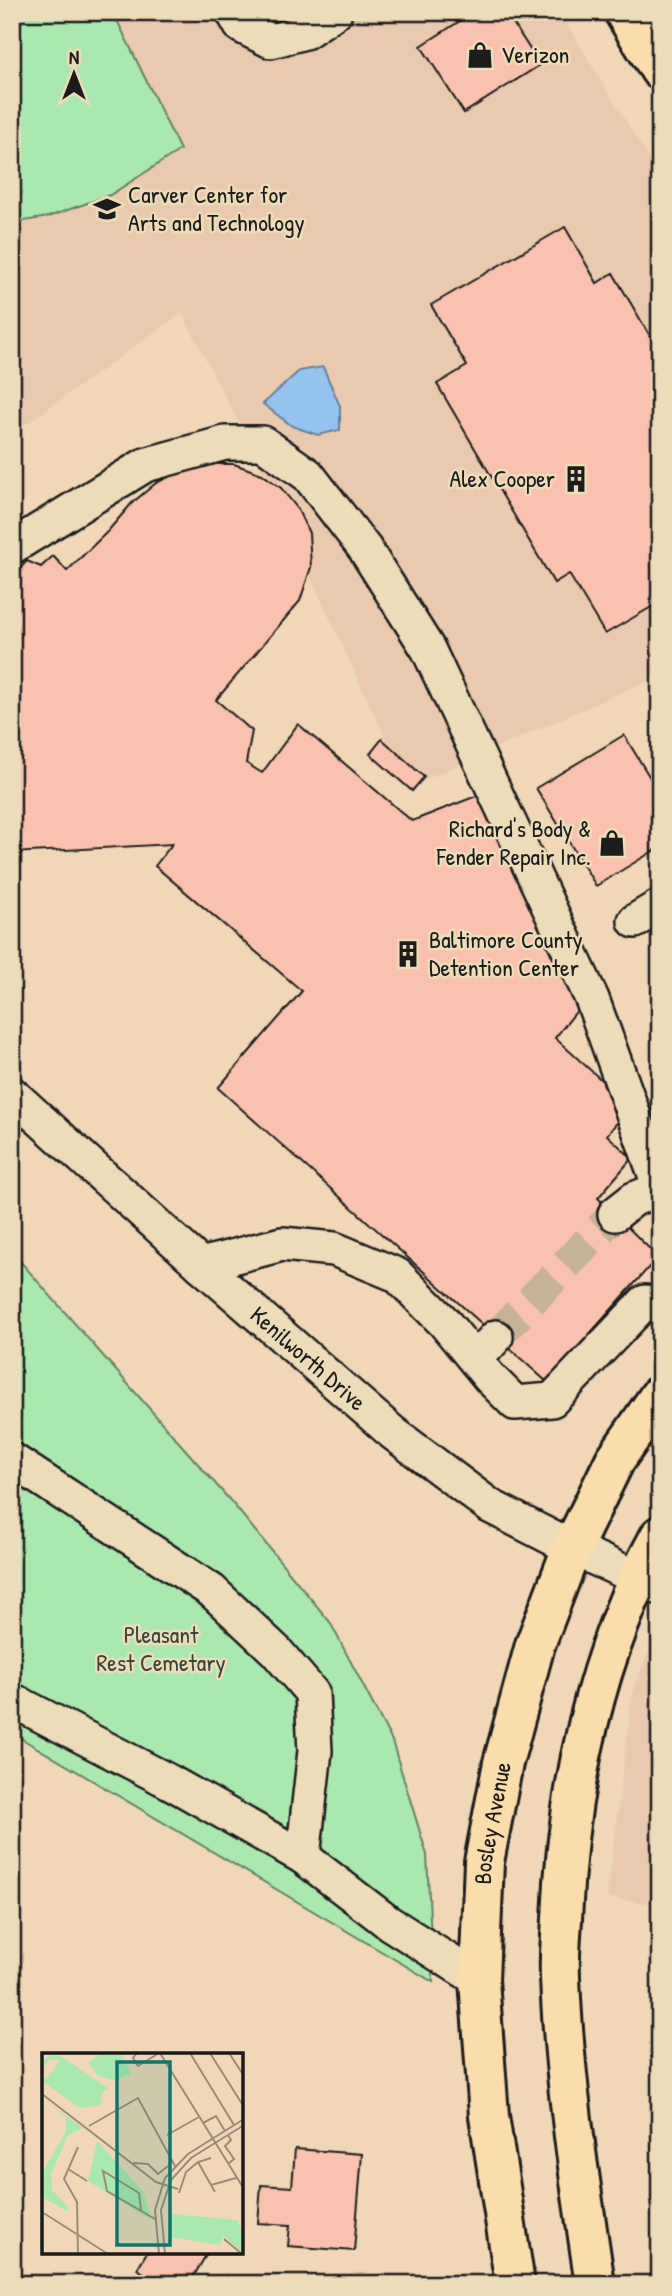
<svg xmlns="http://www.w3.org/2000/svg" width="672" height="2296" font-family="'Patrick Hand',sans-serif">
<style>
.built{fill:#eacaae}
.green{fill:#abe8af;stroke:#648266;stroke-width:2}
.water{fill:#95c2ef;stroke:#65809b;stroke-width:2}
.building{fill:#fac2ae;stroke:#1c1c1c;stroke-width:2}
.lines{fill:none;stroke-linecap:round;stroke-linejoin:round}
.minor-tunnel{stroke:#c6b298;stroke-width:33;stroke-dasharray:33 17;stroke-linecap:butt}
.minor-casing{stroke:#1c1c1c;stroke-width:38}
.major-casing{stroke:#1c1c1c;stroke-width:44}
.minor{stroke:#eddcb9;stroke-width:33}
.major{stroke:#fbddab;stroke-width:38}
.labels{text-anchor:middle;stroke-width:5;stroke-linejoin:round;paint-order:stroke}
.poi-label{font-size:24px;fill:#1c1c1c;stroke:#eddcb9;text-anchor:start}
.street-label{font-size:24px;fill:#1c1c1c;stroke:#eddcb9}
.park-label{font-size:24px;fill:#394539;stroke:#eddcb9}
.inset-road{fill:none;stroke:#9b8c79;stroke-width:2}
.view{fill:#0f766e;fill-opacity:0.15;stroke:#0f766e;stroke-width:3.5}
.inset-edge{fill:none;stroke:#1c1c1c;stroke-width:3.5}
</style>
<rect width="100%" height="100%" fill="#f0d7b7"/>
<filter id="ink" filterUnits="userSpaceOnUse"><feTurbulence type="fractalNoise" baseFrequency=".0143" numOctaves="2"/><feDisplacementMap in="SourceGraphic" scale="14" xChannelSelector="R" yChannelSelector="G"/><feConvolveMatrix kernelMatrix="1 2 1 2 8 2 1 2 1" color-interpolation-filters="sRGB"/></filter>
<g filter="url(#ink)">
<g class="built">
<path d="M12 12H559L660 176V675L408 787 242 429 182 313 12 434Z"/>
<path d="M660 1625V1905L607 1898 633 1689Z"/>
</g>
<g class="green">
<path d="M12 12H113L180 150 110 195 48 217 12 223Z"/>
<path d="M12 1252 234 1505 330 1622 392 1741 427 1855 433 1982 12 1733Z"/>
</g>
<path class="water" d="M323 367 340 406V430L318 435 292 426 263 404 299 371Z"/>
<g class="building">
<path d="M474 12H506L540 65 464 113 421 46Z"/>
<path d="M565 227 597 283 613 273 660 353V602L605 634 569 574 554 583 437 384 467 366 431 305Z"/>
<path d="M212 464H234L262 474 281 488 297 508 309 533 311 567 300 601 216 700 252 731 246 763 262 773 298 724 412 821 484 793 579 1008 555 1038 630 1106 607 1135 632 1158 598 1198 658 1257 547 1382 218 1088 302 991 155 866 172 844 12 853V675L15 671 12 668V577L27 561 41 567 53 556 67 571 108 531 132 503 156 483 181 471Z"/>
<path d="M624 735 660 794V818L651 823 660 837V847L596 886 536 788Z"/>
<path d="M382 739 424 777 412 791 370 754Z"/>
<path d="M295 2149 362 2154 354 2251 288 2246 290 2225 258 2223 261 2185 292 2187Z"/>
<path d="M147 2252H201L206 2255 189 2284H162L137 2269Z"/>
</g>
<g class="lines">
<path class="minor-tunnel" d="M496 1337 615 1214"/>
<defs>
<g id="minor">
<path d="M233 12 241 26 271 41 305 32 335 12"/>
<path d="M12 547 145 465 225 443H263L308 475 365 549 428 649 592 999 660 1188"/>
<path d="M635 921 660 906"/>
<path id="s1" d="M12 1094 201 1265 393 1433 490 1506 572 1548 660 1588"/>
<path d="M615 1214 634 1199 660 1189"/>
<path d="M201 1265 282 1244 334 1249 397 1275 444 1322 489 1377 515 1403 552 1400 645 1302"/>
<path d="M475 1360 496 1337"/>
<path d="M12 1460 212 1591 276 1651 312 1693 315 1751 303 1857"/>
<path d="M12 1700 170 1782 303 1857 389 1923 479 1980"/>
</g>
<g id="major">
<path d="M624 12 660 70"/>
<path id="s2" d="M515 2284 489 2116 479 1980 484 1862 503 1763 535 1645 572 1548 615 1460 660 1395"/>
<path d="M595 2284C580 2182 564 2080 560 1977 559 1958 561 1938 562 1919 567 1787 596 1652 660 1536"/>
</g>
</defs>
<use href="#minor" class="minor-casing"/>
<use href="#major" class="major-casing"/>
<use href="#minor" class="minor"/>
<use href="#major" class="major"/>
</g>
</g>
<defs>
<symbol id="shop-bare" viewBox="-9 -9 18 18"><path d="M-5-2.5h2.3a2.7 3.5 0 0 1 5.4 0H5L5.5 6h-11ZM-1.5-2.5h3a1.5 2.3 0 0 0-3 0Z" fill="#1c1c1c" stroke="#eddcb9" stroke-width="2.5" paint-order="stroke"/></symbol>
<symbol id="school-bare" viewBox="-9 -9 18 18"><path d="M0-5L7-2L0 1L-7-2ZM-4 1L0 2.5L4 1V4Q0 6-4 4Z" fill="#1c1c1c" stroke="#eddcb9" stroke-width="2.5" paint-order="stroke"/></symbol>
<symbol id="building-bare" viewBox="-9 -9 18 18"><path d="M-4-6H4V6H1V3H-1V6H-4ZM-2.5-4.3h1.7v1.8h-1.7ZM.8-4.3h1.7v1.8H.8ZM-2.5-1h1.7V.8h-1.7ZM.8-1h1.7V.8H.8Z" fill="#1c1c1c" stroke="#eddcb9" stroke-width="2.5" paint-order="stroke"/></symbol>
</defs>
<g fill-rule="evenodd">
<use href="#shop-bare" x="461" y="36" width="38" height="38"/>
<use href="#school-bare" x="88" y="190" width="38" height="38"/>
<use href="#building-bare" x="557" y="460" width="38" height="38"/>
<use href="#shop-bare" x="593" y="824" width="38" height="38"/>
<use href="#building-bare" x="389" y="935" width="38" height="38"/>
</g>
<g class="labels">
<g class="poi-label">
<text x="501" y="63">Verizon</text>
<text x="128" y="203">Carver Center for<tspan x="128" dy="28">Arts and Technology</tspan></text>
<text x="555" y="487" text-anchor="end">Alex Cooper</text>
<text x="591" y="837" text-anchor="end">Richard's Body &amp;<tspan x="591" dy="28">Fender Repair Inc.</tspan></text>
<text x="429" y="948">Baltimore County<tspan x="429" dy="28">Detention Center</tspan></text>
</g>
<g class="street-label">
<text dy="8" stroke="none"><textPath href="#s1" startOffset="397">Kenilworth Drive</textPath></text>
<text dy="8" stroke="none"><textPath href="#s2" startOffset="464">Bosley Avenue</textPath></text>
</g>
<g class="park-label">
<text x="161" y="1643">Pleasant<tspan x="161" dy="28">Rest Cemetary</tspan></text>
</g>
</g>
<g transform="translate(42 2053)">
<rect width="201" height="201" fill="#f0d7b7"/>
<path d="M60 0H79L89 21 73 27 56 23 46 9ZM9 2 20 4 67 36 61 38 58 52 38 55 0 28V21L4 27 18 7 8 6 0 16V8ZM9 52 41 75 26 82 9 121 10 137 27 155 25 158 0 144V120L24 78V65ZM55 88 101 138 109 167 46 128ZM129 161 195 167 201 177V200L181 182 178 192 127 184Z" fill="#abe8af"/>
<path class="inset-road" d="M95 0 91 5 96 13 117 0M118 0 202 136M148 0 192 72M168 0 202 54M187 0 202 23M0 41 114 129 136 136M161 70 174 63 183 78M47 73 96 45 133 113M125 82 157 64M186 82 189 87 183 93 192 106 186 111M169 105 156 109 173 139M91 110 106 111 116 121 126 113M26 116 45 128M169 132 194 125M137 140 144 119 156 109M99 157 97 140 61 118 65 138 113 166M0 159 66 201M182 186 200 201M36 201 35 149 22 126 36 94M117 201 113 157 123 125 146 101 202 66M123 201 119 157 129 127 149 105 202 72"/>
<path class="view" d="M75 9H128V192H75Z"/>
<rect width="201" height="201" class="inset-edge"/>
</g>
<rect width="672" height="2296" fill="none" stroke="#eddcb9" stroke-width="42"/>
<rect x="21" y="21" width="630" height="2254" fill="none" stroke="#1c1c1c" stroke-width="2.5" filter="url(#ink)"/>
<g transform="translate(74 74)" stroke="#eddcb9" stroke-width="5" paint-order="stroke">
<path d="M0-5L12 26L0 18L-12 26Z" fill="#1c1c1c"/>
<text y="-10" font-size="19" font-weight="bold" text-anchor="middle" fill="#1c1c1c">N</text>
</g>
</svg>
